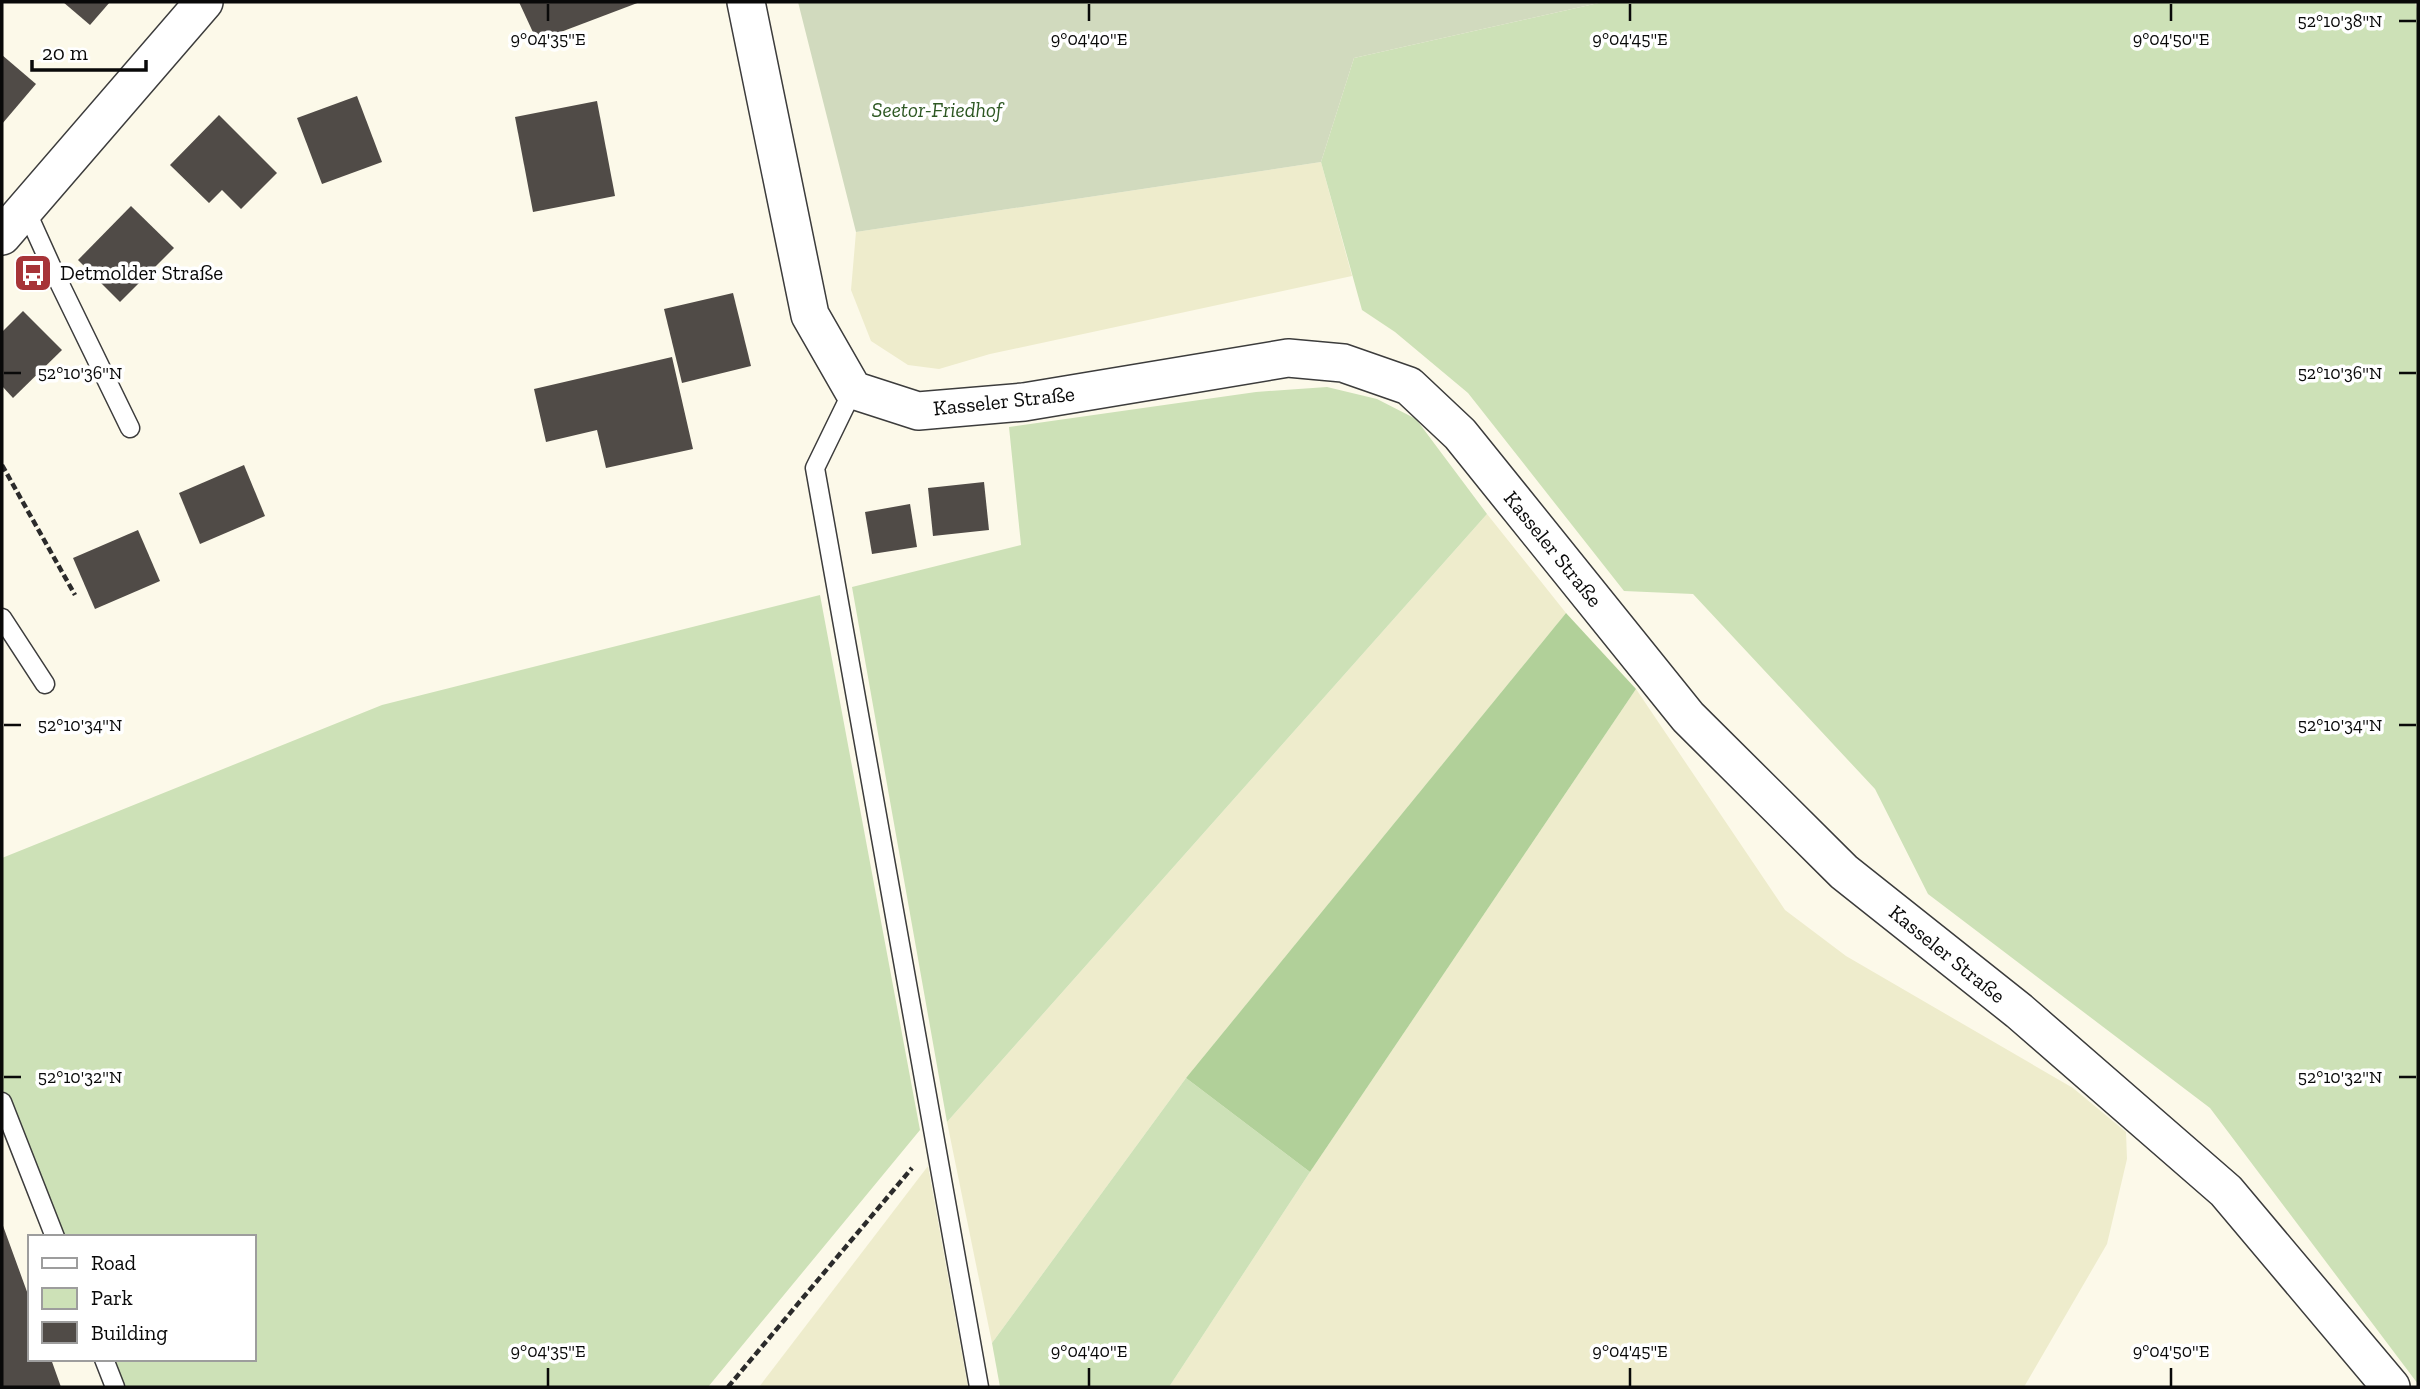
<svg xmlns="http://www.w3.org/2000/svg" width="2420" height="1389" font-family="'Zilla Slab',serif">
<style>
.farmland{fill:#eeeccc}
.green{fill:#cde1b7}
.forest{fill:#b1d099}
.cemetery{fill:#d1dabe}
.building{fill:#504b47}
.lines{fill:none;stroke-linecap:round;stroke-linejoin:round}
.lane-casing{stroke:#3c3c3c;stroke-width:21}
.street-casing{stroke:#3c3c3c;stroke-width:40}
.path{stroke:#2b2b2b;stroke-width:4.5;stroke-dasharray:7 3.5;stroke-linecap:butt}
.lane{stroke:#fff;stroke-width:18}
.street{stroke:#fff;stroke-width:37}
.ticks{fill:none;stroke:#090909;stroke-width:2.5}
.labels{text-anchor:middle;stroke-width:7;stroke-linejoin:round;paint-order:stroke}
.park-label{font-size:21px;font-style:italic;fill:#2e5823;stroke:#fff}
.poi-label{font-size:21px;fill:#090909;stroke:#fff;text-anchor:start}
.street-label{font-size:21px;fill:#090909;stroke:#fff}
.ticks-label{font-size:18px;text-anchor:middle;fill:#090909;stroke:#fff;stroke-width:7;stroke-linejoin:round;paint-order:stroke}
</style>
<rect width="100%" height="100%" fill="#fcf9e9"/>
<g class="farmland">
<path d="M1321 162 1352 276 990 354 939 369 908 365 871 341 851 290 856 232Z"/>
<path d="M1487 514 1566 613 1186 1078 992 1343 947 1122Z"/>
<path d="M1636 689 1785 910 1846 956 2073 1088 2126 1132 2127 1159 2107 1244 2024 1387H1169L1310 1172Z"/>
<path d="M928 1166 968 1387H759Z"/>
</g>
<g class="green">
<path d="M1603 2H2415L2418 12V1384L2210 1108 1928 894 1875 789 1693 594 1624 591 1468 393 1395 332 1362 310 1321 162 1354 58Z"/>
<path d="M1327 387 1377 399 1416 419 1487 514 947 1122 852 587 1021 545 1009 427 1256 392Z"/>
<path d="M820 595 920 1130 708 1387H122L111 1359H254V1237H62L2 1087V858L382 705Z"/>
<path d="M1186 1078 1310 1172 1169 1387H1000L992 1343Z"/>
</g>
<path class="forest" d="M1566 613 1636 689 1310 1172 1186 1078Z"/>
<path class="cemetery" d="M798 2H1603L1354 58 1321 162 856 232Z"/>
<g class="building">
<path d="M63 2H110L90 25Z"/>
<path d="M519 2H640L537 41Z"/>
<path d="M2 55 36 84 2 124Z"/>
<path d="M357 96 382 162 322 184 297 118Z"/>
<path d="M597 101 615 196 533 212 515 117Z"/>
<path d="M219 115 277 173 241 209 222 190 209 203 170 165Z"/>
<path d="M131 206 174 248 120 302 78 260Z"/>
<path d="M733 293 751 366 682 383 664 309Z"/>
<path d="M23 311 62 350 13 398 2 386V332Z"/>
<path d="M672 357 693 449 606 468 597 430 546 442 534 389Z"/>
<path d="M244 465 265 516 200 544 179 493Z"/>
<path d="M984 482 989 530 933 536 928 488Z"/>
<path d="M910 504 917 547 872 554 865 512Z"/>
<path d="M138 530 160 581 95 609 73 558Z"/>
<path d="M2 1223 30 1300V1359H51L61 1387H2Z"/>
</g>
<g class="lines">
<defs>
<g id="lane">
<path d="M25 208 53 270 130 428"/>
<path d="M853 390 815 468 979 1387"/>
<path d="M2 618 45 684"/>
<path d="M2 1102 55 1237"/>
<path d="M104 1359 115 1387"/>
</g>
<g id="street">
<path d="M746 2 810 315 853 390 918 411 1024 402 1288 358 1343 363 1409 386 1460 434 1688 717 1844 872 2019 1011 2226 1191 2391 1387"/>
<path d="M2 236 204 2"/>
</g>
</defs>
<use href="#lane" class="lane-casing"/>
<use href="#street" class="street-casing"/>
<g class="path">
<path d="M2 465 75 595"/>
<path d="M728 1387 912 1168"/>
</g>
<use href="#lane" class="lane"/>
<use href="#street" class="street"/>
</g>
<path class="ticks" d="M548 4V21M1089 4V21M1630 4V21M2171 4V21M2399 21H2416M4 373H21M2399 373H2416M4 725H21M2399 725H2416M4 1077H21M2399 1077H2416M548 1368V1386M1089 1368V1386M1630 1368V1386M2171 1368V1386"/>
<defs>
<symbol id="bus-square" viewBox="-11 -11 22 22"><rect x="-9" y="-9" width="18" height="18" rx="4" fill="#a73438" stroke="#fff"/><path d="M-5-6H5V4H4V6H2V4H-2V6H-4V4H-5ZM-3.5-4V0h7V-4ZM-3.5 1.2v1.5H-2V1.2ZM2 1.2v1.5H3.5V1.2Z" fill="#fff"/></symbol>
</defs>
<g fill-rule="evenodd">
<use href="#bus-square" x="11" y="251" width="44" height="44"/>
</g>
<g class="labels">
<g class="park-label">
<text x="937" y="117">Seetor-Friedhof</text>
</g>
<g class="poi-label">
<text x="60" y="280">Detmolder Straße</text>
</g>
<g class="street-label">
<text transform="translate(1004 401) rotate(-6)" y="7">Kasseler Straße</text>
<text transform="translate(1553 549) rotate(51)" y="7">Kasseler Straße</text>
<text transform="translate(1947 954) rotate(39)" y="7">Kasseler Straße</text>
</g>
</g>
<g class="ticks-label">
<text x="2340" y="27">52°10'38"N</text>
<text x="548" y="45">9°04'35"E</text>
<text x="1089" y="45">9°04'40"E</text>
<text x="1630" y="45">9°04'45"E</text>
<text x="2171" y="45">9°04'50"E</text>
<text x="80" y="379">52°10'36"N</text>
<text x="2340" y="379">52°10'36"N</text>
<text x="80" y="731">52°10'34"N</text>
<text x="2340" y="731">52°10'34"N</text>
<text x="80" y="1083">52°10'32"N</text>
<text x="2340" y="1083">52°10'32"N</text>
<text x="548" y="1357">9°04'35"E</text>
<text x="1089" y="1357">9°04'40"E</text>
<text x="1630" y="1357">9°04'45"E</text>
<text x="2171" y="1357">9°04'50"E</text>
</g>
<rect width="2420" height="1389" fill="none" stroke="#090909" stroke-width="7"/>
<rect x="28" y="1235" width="228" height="126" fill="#ffffff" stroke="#9d9d9d" stroke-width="2"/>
<rect x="42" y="1258" width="35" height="10" fill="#ffffff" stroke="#9d9d9d" stroke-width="2"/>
<text x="91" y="1270" font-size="21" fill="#090909">Road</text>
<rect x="42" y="1288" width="35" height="21" fill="#cde1b7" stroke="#9d9d9d" stroke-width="2"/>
<text x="91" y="1305" font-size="21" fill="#090909">Park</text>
<rect x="42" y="1322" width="35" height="21" fill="#504b47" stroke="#9d9d9d" stroke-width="2"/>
<text x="91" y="1340" font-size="21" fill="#090909">Building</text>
<path d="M32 60v10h114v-10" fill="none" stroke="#090909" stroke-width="3.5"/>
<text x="42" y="60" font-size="21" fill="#090909" stroke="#ffffff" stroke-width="5" paint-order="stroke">20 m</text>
</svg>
